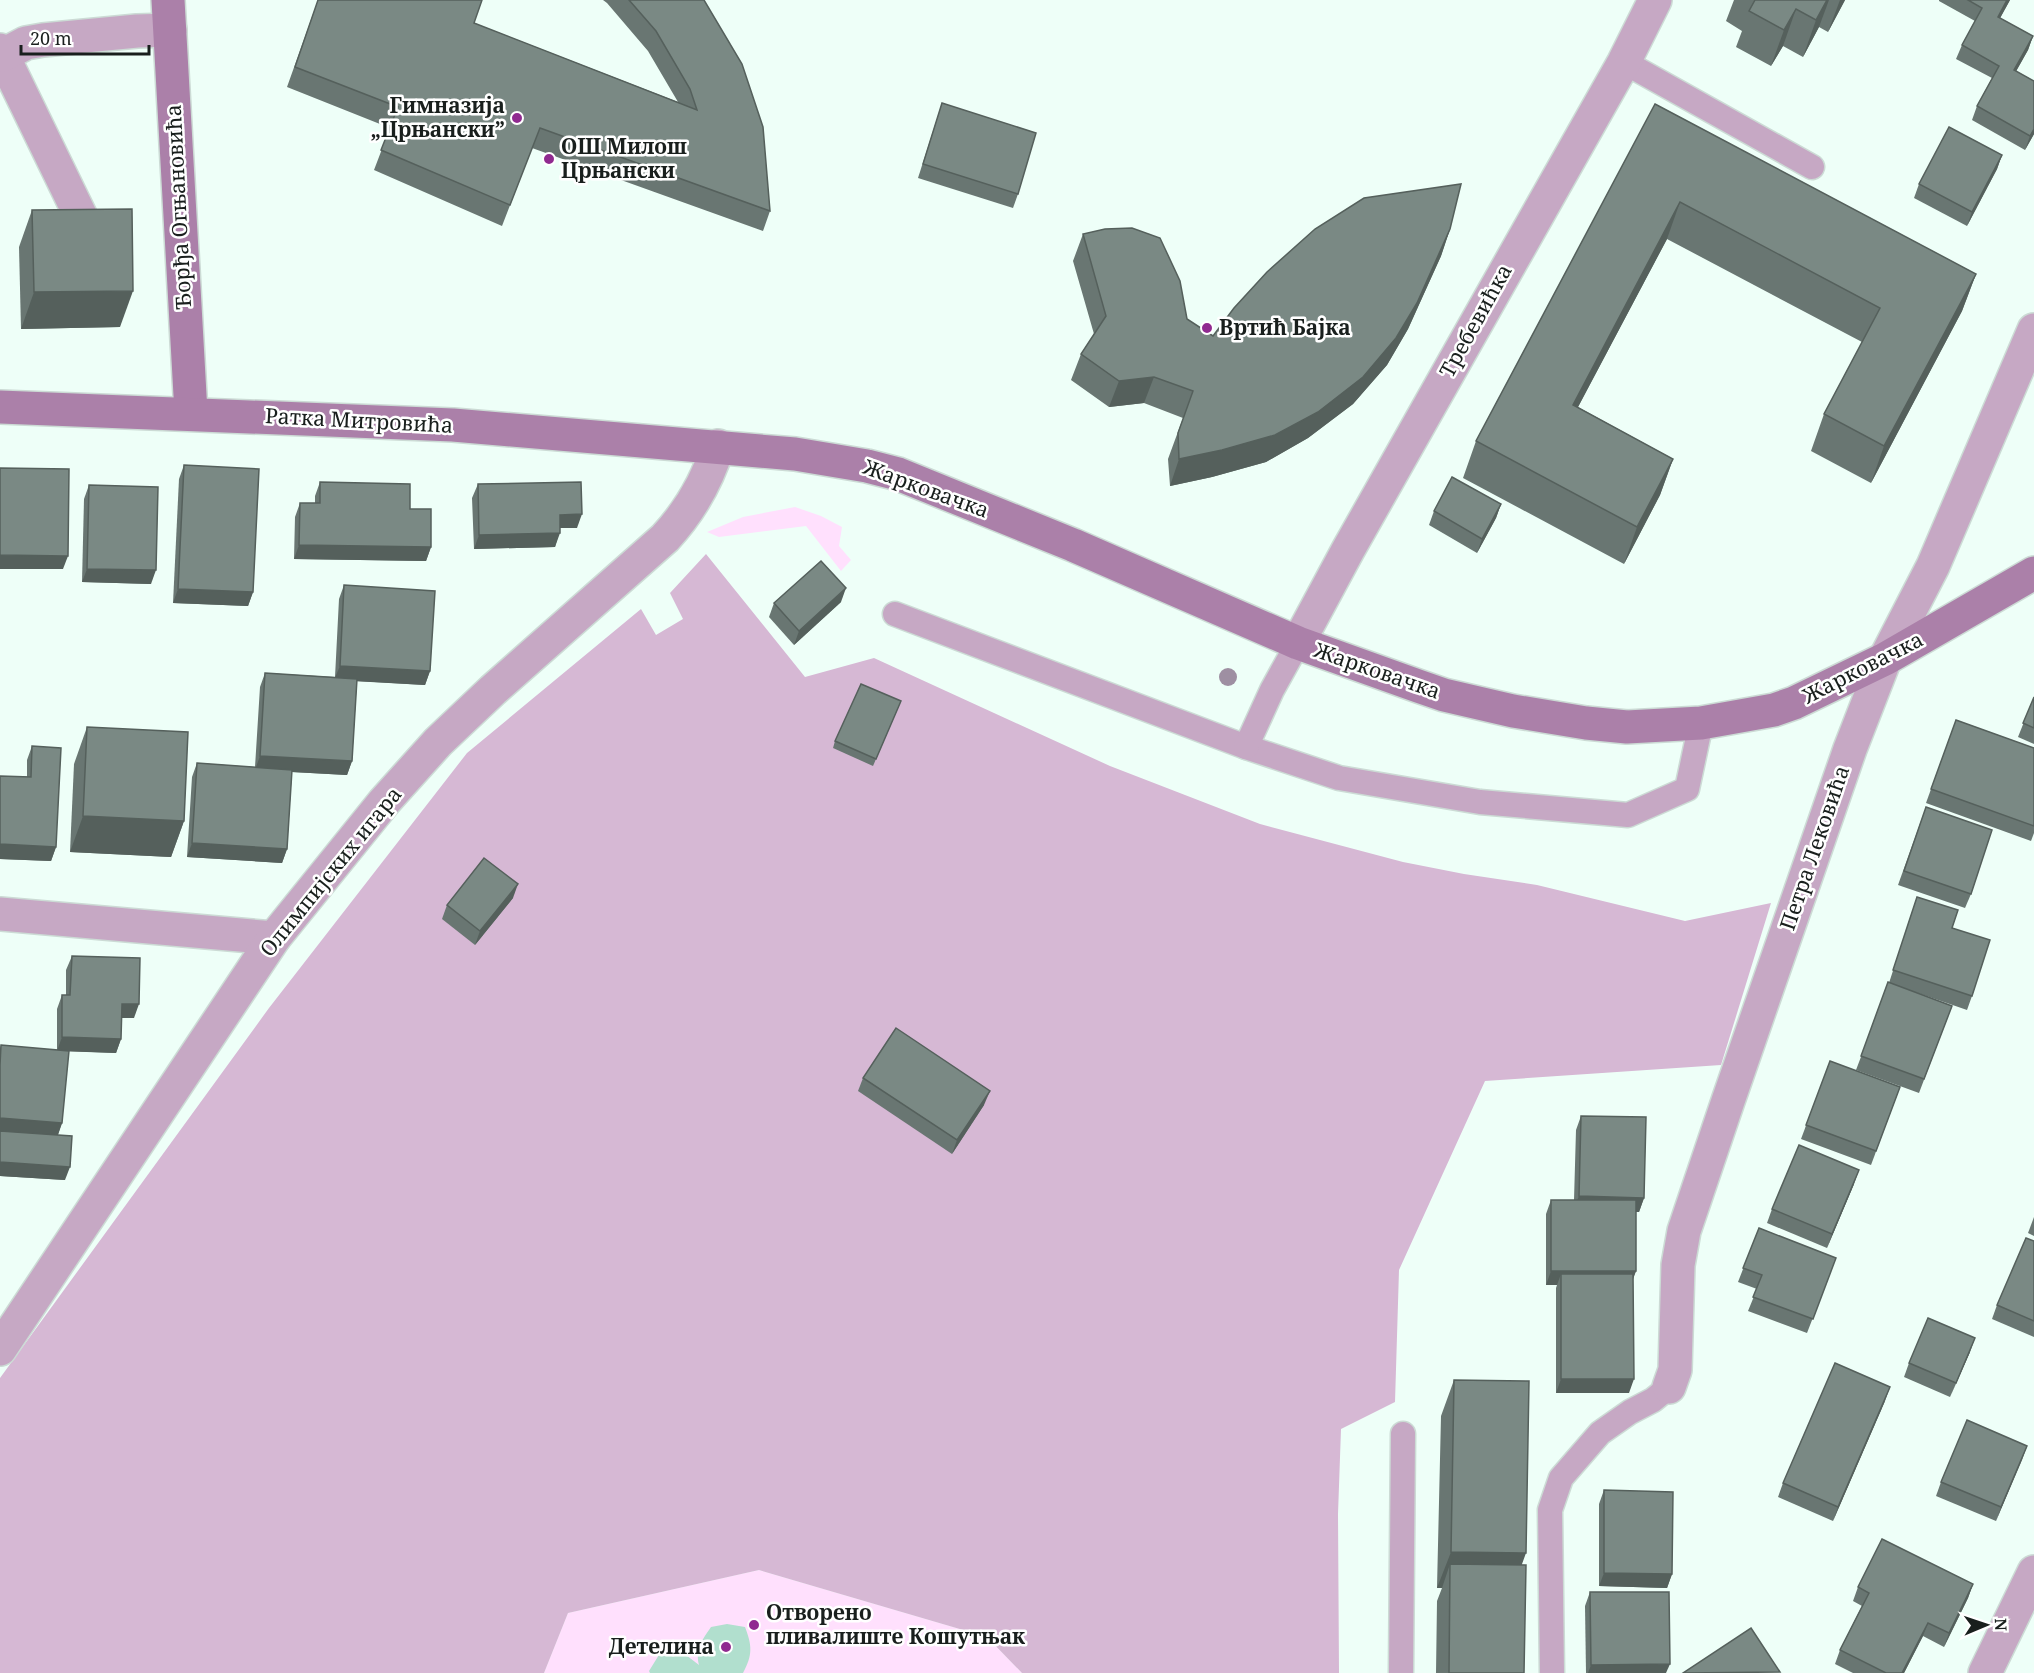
<svg xmlns="http://www.w3.org/2000/svg" width="2034" height="1673" font-family="'Noto Serif',serif">
<style>
.green{fill:#ffe0fd}
.forest{fill:#d6b8d4}
.water{fill:#b1dfce}
.lines{fill:none;stroke-linecap:round;stroke-linejoin:round}
.lane-casing{stroke:#ccdbd5;stroke-width:27}
.street-casing{stroke:#ccdbd5;stroke-width:36}
.secondary-casing{stroke:#ccdbd5;stroke-width:36}
.lane{stroke:#c6a8c4;stroke-width:24}
.street{stroke:#c6a8c4;stroke-width:33}
.secondary{stroke:#ab80a9;stroke-width:33}
.tree{fill:#9e8fa2}
.wall{fill:#697672}
.shaded-wall{fill:#55605c}
.building{fill:#7a8984;stroke:#55605c;stroke-width:1.5}
.poi-dot{fill:#902a90;stroke:#fff;stroke-width:2}
.labels{text-anchor:middle;stroke-width:5;stroke-linejoin:round;paint-order:stroke}
.poi-label{font-size:21px;font-weight:bold;fill:#191f1d;stroke:#fff;text-anchor:start}
.street-label{font-size:21px;fill:#191f1d;stroke:#fff}
</style>
<rect width="100%" height="100%" fill="#eefff8"/>
<g class="green">
<path d="M795 507 821 516 842 527 839 546 851 560 841 571 806 526 719 537 707 532 743 517Z"/>
<path d="M759 1570 987 1637 1022 1673H544L568 1613Z"/>
</g>
<path class="forest" d="M706 554 805 677 874 658 1110 766 1260 824 1403 862 1464 874 1537 885 1685 921 1771 903 1721 1065 1485 1081 1399 1270 1395 1402 1341 1429 1338 1514 1339 1673H1022L987 1637 759 1570 568 1613 544 1673H0V1378L269 1008 467 753 641 609 656 635 683 619 670 593Z"/>
<path class="water" d="M727 1624 745 1627C752 1645 753 1655 743 1673H650L649 1671 662 1650 686 1655 699 1665C695 1650 702 1640 711 1627Z"/>
<g class="lines">
<defs>
<g id="lane">
<path d="M1624 62 1812 167"/>
<path d="M895 614 1246 747 1339 778 1480 802 1628 815 1687 789 1701 723"/>
<path d="M1246 747 1272 690 1298 643"/>
<path d="M1401 1673 1403 1434"/>
<path d="M1552 1673 1550 1510 1561 1478 1600 1433 1630 1412 1653 1400 1669 1387"/>
</g>
<g id="street">
<path d="M0 50 83 221"/>
<path d="M3 55 26 43 43 40 137 31 170 30"/>
<path d="M1298 643 1348 550 1624 62 1655 0"/>
<path d="M0 914 274 938"/>
<path d="M0 1349 274 938 384 802 438 742 493 690 665 538C690 511 707 482 718 446"/>
<path d="M1669 1387 1675 1370 1678 1265 1684 1231 1728 1101 1850 749 1885 659 1933 566 2034 330"/>
<path d="M1985 1673 2034 1572"/>
</g>
<g id="secondary">
<path d="M168 0 191 413"/>
<path d="M0 407 453 425 795 454 867 466 898 474 1073 545 1298 643 1418 686 1444 695 1513 711 1586 723 1627 727 1701 723 1774 710 1794 703 1885 659 2034 573"/>
</g>
</defs>
<use href="#lane" class="lane-casing"/>
<use href="#street" class="street-casing"/>
<use href="#secondary" class="secondary-casing"/>
<use href="#lane" class="lane"/>
<use href="#street" class="street"/>
<use href="#secondary" class="secondary"/>
</g>
<circle class="tree" cx="1228" cy="677" r="9"/>
<g class="wall">
<path d="M318 0 474 23 678 102 648 51 607 3 603 0H704L770 211 763 231 532 148 502 226 374 170 390 128 287 87Z"/>
<path d="M1734 0H1845L1828 32 1819 27 1803 57 1783 46 1771 66 1736 47 1742 31 1726 21Z"/>
<path d="M1939 0H2010L2000 18 2033 36 2028 50 2016 71 2034 81V134L2025 150 1972 120 1977 106 1992 78 1956 59 1962 45 1975 21 1939 1Z"/>
<path d="M942 103 1018 194 1013 208 918 178Z"/>
<path d="M1655 104 1976 274 1962 311 1871 483 1811 451 1824 414 1862 342 1667 239 1578 407 1673 459 1660 495 1624 564 1463 478 1476 441Z"/>
<path d="M2002 155 1997 169 1967 226 1914 198 1919 184Z"/>
<path d="M32 210 120 327 21 329 19 247Z"/>
<path d="M1450 229 1441 256 1408 329 1387 365 1353 404 1308 438 1266 462 1212 477 1170 486 1168 459 1183 418 1144 403 1109 407 1071 380 1081 354 1094 334 1073 261 1083 234 1187 319 1213 336Z"/>
<path d="M184 465 253 592 248 606 173 603 179 479Z"/>
<path d="M320 482 410 509 431 547 426 561 294 559 295 517 300 503H315V496Z"/>
<path d="M478 484 577 528H560L555 547 474 549 472 498Z"/>
<path d="M89 485 151 584 82 582 84 499Z"/>
<path d="M1501 504 1496 518 1477 553 1429 525 1434 511Z"/>
<path d="M344 585 430 671 425 685 357 681 352 761 347 775 292 772 287 849 282 863 187 857 192 777 197 763 255 767 260 687 265 673 335 677 339 599Z"/>
<path d="M841 602 794 645 769 617 774 603Z"/>
<path d="M2034 697V744L2018 737Z"/>
<path d="M901 701 873 766 833 748 835 741Z"/>
<path d="M1956 720 2034 748V833L2031 841 1926 803Z"/>
<path d="M87 727 184 821 171 857 70 852 74 764Z"/>
<path d="M32 746 56 847 51 861 0 859V776L27 777V760Z"/>
<path d="M1926 807 1971 894 1965 908 1898 885Z"/>
<path d="M1917 897 1952 928 1972 996 1967 1010 1915 992 1952 1006 1919 1093 1856 1070 1889 983Z"/>
<path d="M513 898 475 945 442 919 447 905Z"/>
<path d="M72 956 134 1018H121V1039L116 1053 67 1051 62 1123 58 1135 65 1180 0 1176V1049L1 1045 57 1050V1009L62 995H66V970Z"/>
<path d="M1830 1061 1900 1087 1871 1165 1801 1139Z"/>
<path d="M863 1078 984 1105 952 1154 858 1091Z"/>
<path d="M1581 1116 1644 1198 1639 1212H1636V1271L1633 1278 1629 1393H1556V1288L1557 1285H1546V1214L1551 1200H1574L1576 1130Z"/>
<path d="M1854 1184 1827 1248 1767 1223 1772 1209Z"/>
<path d="M2034 1217V1236L2028 1233Z"/>
<path d="M1759 1228 1836 1258 1807 1333 1748 1311 1757 1289 1738 1282Z"/>
<path d="M2034 1241V1337L1992 1319 1997 1305Z"/>
<path d="M1970 1352 1950 1397 1904 1377 1909 1363Z"/>
<path d="M1454 1380 1522 1565 1524 1673H1436L1437 1601 1442 1588H1437L1441 1416Z"/>
<path d="M1885 1401 1833 1521 1778 1497 1783 1483Z"/>
<path d="M2027 1446 1996 1521 1936 1496 1941 1482Z"/>
<path d="M1604 1490 1672 1574 1667 1588 1599 1586V1504Z"/>
<path d="M1973 1584 1968 1598 1944 1647 1923 1636 1904 1673H1853L1835 1664 1840 1650 1862 1606 1853 1601 1858 1587Z"/>
<path d="M1590 1592 1666 1673H1586L1585 1606Z"/>
</g>
<g class="shaded-wall">
<path d="M1827 0H1829L1819 27 1803 57 1816 20Z"/>
<path d="M1840 0H1845L1828 32Z"/>
<path d="M2007 0H2010L1993 31 1998 17Z"/>
<path d="M1796 9 1783 46 1771 66 1784 30Z"/>
<path d="M2033 36 2028 50 2009 84 2014 70Z"/>
<path d="M2034 129V134L2025 150 2030 136Z"/>
<path d="M2002 155 1997 169 1967 226 1972 212Z"/>
<path d="M1680 202 1667 239 1560 441 1573 405Z"/>
<path d="M1450 229 1441 256 1408 329 1387 365 1353 404 1308 438 1266 462 1212 477 1170 486 1179 459Z"/>
<path d="M1976 274 1962 311 1871 483 1884 446Z"/>
<path d="M133 291 120 327 21 329 34 292Z"/>
<path d="M1154 377 1144 403 1109 407 1119 381Z"/>
<path d="M1673 459 1660 495 1624 564 1637 527Z"/>
<path d="M1501 504 1496 518 1477 553 1482 539Z"/>
<path d="M582 514 577 528H555L560 515Z"/>
<path d="M560 533 555 547 474 549 479 535Z"/>
<path d="M299 545 431 547 426 561 294 559Z"/>
<path d="M0 555 68 556 63 569H0Z"/>
<path d="M87 569 156 570 151 584 82 582Z"/>
<path d="M846 588 841 602 794 645 799 631Z"/>
<path d="M178 589 253 592 248 606 173 603Z"/>
<path d="M340 666 430 671 425 685 334 680Z"/>
<path d="M260 756 352 761 347 775 255 770Z"/>
<path d="M83 816 184 821 171 857 70 852Z"/>
<path d="M192 843 287 849 282 863 187 857Z"/>
<path d="M0 844 56 847 51 861 0 859Z"/>
<path d="M518 884 513 898 475 945 480 931Z"/>
<path d="M122 1004H139L134 1018H117Z"/>
<path d="M62 1037 121 1039 116 1053 57 1051Z"/>
<path d="M990 1091 984 1105 952 1154 957 1140Z"/>
<path d="M0 1118 62 1123 57 1137 0 1132Z"/>
<path d="M0 1162 70 1167 65 1180 0 1176Z"/>
<path d="M1859 1170 1854 1184 1827 1248 1832 1234Z"/>
<path d="M1579 1196 1644 1198 1639 1212 1573 1210Z"/>
<path d="M1551 1271H1636L1631 1285 1561 1274 1557 1285H1546Z"/>
<path d="M1975 1338 1970 1352 1950 1397 1956 1383Z"/>
<path d="M1561 1379H1634L1629 1393H1556Z"/>
<path d="M1890 1387 1885 1401 1833 1521 1838 1507Z"/>
<path d="M2027 1446 2022 1460 1996 1521 2001 1507Z"/>
<path d="M1451 1552 1526 1553 1513 1589 1450 1564 1442 1588H1437Z"/>
<path d="M1604 1573 1672 1574 1667 1588 1599 1586Z"/>
<path d="M1973 1584 1968 1598 1944 1647 1949 1633Z"/>
<path d="M1928 1623 1923 1636 1904 1673H1902Z"/>
<path d="M1670 1664 1666 1673H1588L1591 1665Z"/>
</g>
<g class="building">
<path d="M318 0H482L474 23 697 110 690 89 656 31 629 0H704L742 64 763 127 770 211 540 128 510 205 381 150 398 107 295 67Z"/>
<path d="M1755 0H1827L1816 20 1796 9 1784 30 1749 11Z"/>
<path d="M1968 0H2007L1998 17 2033 36 2014 70 2034 81V129L2030 136 1977 106 1999 66 1962 45 1982 8Z"/>
<path d="M942 103 1036 133 1018 194 923 164Z"/>
<path d="M1655 104 1976 274 1884 446 1824 414 1880 308 1680 202 1573 405 1673 459 1637 527 1476 441Z"/>
<path d="M1949 127 2002 155 1972 212 1919 184Z"/>
<path d="M1461 184 1450 229 1417 303 1396 338 1363 377 1318 412 1275 435 1222 450 1179 459 1178 433 1193 391 1154 377 1119 381 1081 354 1106 316 1083 234 1105 229 1132 228 1160 238 1180 281 1187 319 1213 336 1234 308 1267 272 1315 229 1364 198Z"/>
<path d="M132 209 133 291 34 292 32 210Z"/>
<path d="M184 465 259 469 253 592 178 589Z"/>
<path d="M0 468 69 469 68 556 0 555Z"/>
<path d="M1452 477 1501 504 1482 539 1434 511Z"/>
<path d="M320 482 410 484V509H431V547L299 545 300 503H320Z"/>
<path d="M581 482 582 514 560 515V533L479 535 478 484Z"/>
<path d="M89 485 158 487 156 570 87 569Z"/>
<path d="M821 561 846 588 799 631 774 603Z"/>
<path d="M344 585 435 591 430 671 340 666Z"/>
<path d="M265 673 357 679 352 761 260 756Z"/>
<path d="M861 684 901 701 876 759 835 741Z"/>
<path d="M2034 697V728L2023 723Z"/>
<path d="M1956 720 2034 748V826L1931 789Z"/>
<path d="M87 727 188 732 184 821 83 816Z"/>
<path d="M32 746 61 748 56 847 0 844V776L31 777Z"/>
<path d="M197 763 292 770 287 849 192 843Z"/>
<path d="M1926 807 1992 830 1971 894 1904 871Z"/>
<path d="M484 858 518 884 480 931 447 905Z"/>
<path d="M1917 897 1958 910 1952 928 1990 940 1972 996 1893 970Z"/>
<path d="M72 956 140 958 139 1004H122L121 1039 62 1037V995H70Z"/>
<path d="M1888 982 1952 1006 1924 1079 1861 1056Z"/>
<path d="M896 1028 990 1091 957 1140 863 1078Z"/>
<path d="M1 1045 69 1051 62 1123 0 1118V1065Z"/>
<path d="M1830 1061 1900 1087 1876 1151 1806 1125Z"/>
<path d="M1581 1116 1646 1117 1644 1198 1579 1196Z"/>
<path d="M0 1131 72 1136 70 1167 0 1162Z"/>
<path d="M1799 1145 1859 1170 1832 1234 1772 1209Z"/>
<rect x="1551" y="1200" width="85" height="71"/>
<path d="M1759 1228 1836 1258 1813 1319 1753 1297 1762 1275 1743 1268Z"/>
<path d="M2026 1238 2034 1241V1321L1997 1305Z"/>
<path d="M1561 1274H1633L1634 1379H1561Z"/>
<path d="M1928 1318 1975 1338 1956 1383 1909 1363Z"/>
<path d="M1835 1363 1890 1387 1838 1507 1783 1483Z"/>
<path d="M1454 1380 1529 1381 1526 1553 1451 1552Z"/>
<path d="M1967 1420 2027 1446 2001 1507 1941 1482Z"/>
<path d="M1604 1490 1673 1492 1672 1574 1604 1573Z"/>
<path d="M1882 1539 1973 1584 1949 1633 1928 1623 1902 1673H1886L1840 1650 1869 1593 1858 1587Z"/>
<path d="M1450 1564 1526 1565 1524 1673H1449Z"/>
<path d="M1590 1592H1669L1670 1664 1591 1665Z"/>
<path d="M1751 1628 1780 1672 1683 1673Z"/>
</g>
<g class="poi-dot">
<circle cx="517" cy="118" r="6"/>
<circle cx="549" cy="159" r="6"/>
<circle cx="1207" cy="328" r="6"/>
<circle cx="754" cy="1625" r="6"/>
<circle cx="726" cy="1647" r="6"/>
</g>
<g class="labels">
<g class="poi-label">
<text x="505" y="113" text-anchor="end">Гимназија<tspan x="505" dy="24">„Црњански”</tspan></text>
<text x="561" y="154">ОШ Милош<tspan x="561" dy="24">Црњански</tspan></text>
<text x="1219" y="335">Вртић Бајка</text>
<text x="766" y="1620">Отворено<tspan x="766" dy="24">пливалиште Кошутњак</tspan></text>
<text x="714" y="1654" text-anchor="end">Детелина</text>
</g>
<g class="street-label">
<text transform="translate(179 207) rotate(-93)" y="7">Ђорђа Огњановића</text>
<text transform="translate(1476 321) rotate(-61)" y="7">Требевићка</text>
<text transform="translate(359 421) rotate(3)" y="7">Ратка Митровића</text>
<text transform="translate(926 489) rotate(20)" y="7">Жарковачка</text>
<text transform="translate(1863 668) rotate(-27)" y="7">Жарковачка</text>
<text transform="translate(1377 671) rotate(19)" y="7">Жарковачка</text>
<text transform="translate(1815 848) rotate(-71)" y="7">Петра Лековића</text>
<text transform="translate(331 872) rotate(-51)" y="7">Олимпијских игара</text>
</g>
</g>
<g transform="translate(1986 1625) rotate(88)" stroke="#ffffff" stroke-width="4.5" paint-order="stroke">
<path d="M0-4.5L10 22L0 15L-10 22Z" fill="#191f1d"/>
<text y="-9" font-size="16" font-weight="bold" text-anchor="middle" fill="#191f1d">N</text>
</g>
<path d="M21 45v9h128v-9" fill="none" stroke="#191f1d" stroke-width="3"/>
<text x="30" y="45" font-size="18" fill="#191f1d" stroke="#ffffff" stroke-width="4.5" paint-order="stroke">20 m</text>
</svg>
